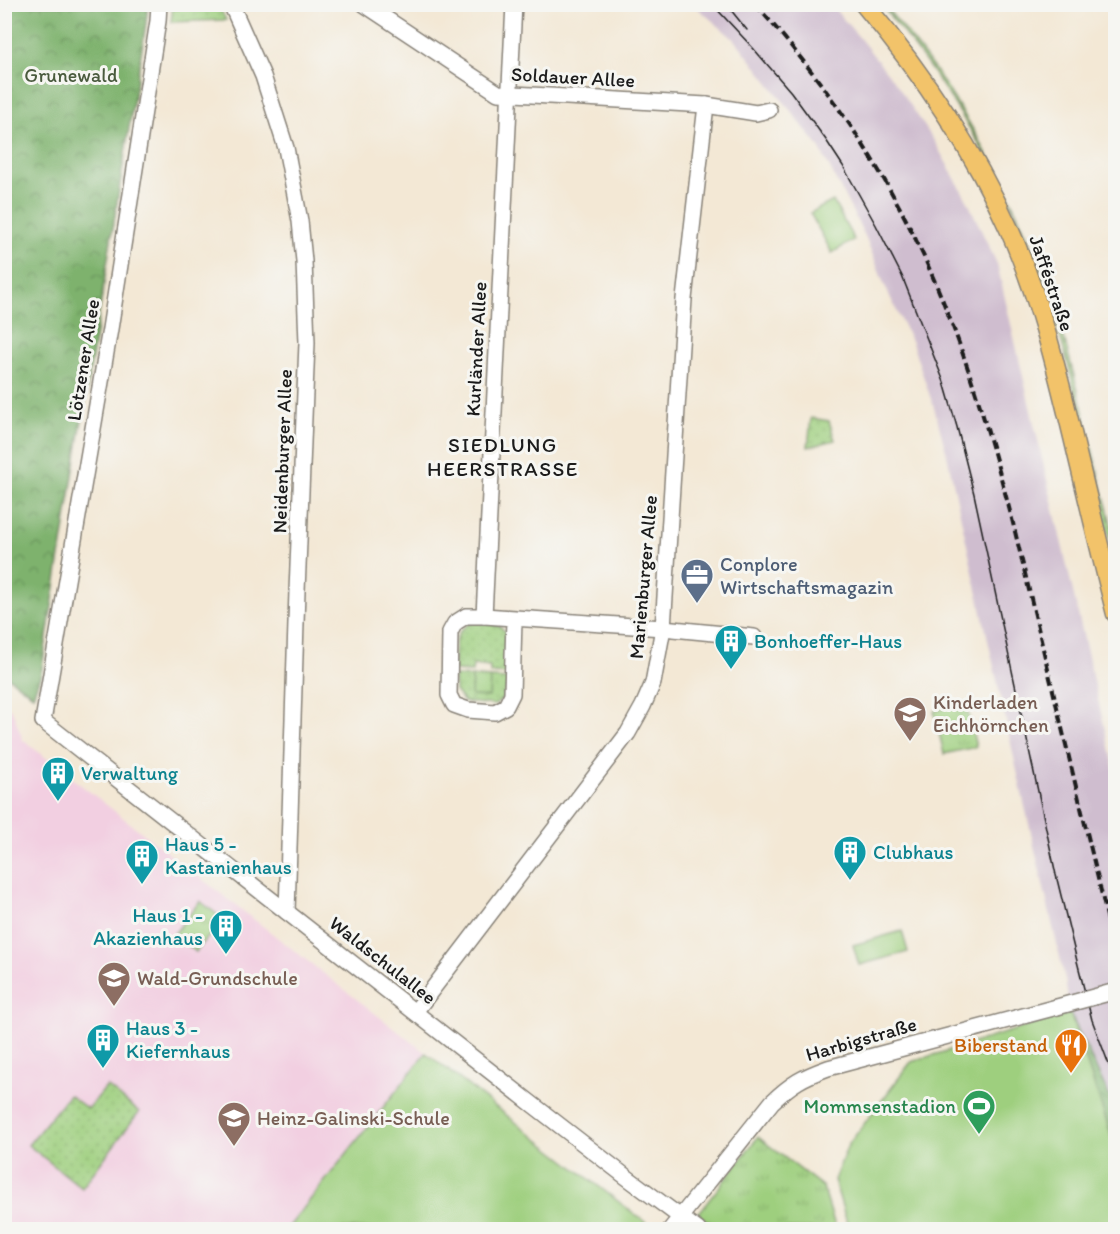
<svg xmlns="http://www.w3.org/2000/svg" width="1120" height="1234" font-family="Itim,sans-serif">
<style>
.built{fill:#f2cfe1}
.industrial{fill:#cfbdcf}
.grass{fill:url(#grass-dots);stroke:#5d764d;stroke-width:1.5}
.forest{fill:url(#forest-crowns);stroke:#4d6744;stroke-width:1.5}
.park{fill:url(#park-tufts);stroke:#5d764d;stroke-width:1.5}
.pitch{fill:#9ecf7e;stroke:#5d764d;stroke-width:1.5}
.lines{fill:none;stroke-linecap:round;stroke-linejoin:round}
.minor-casing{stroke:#888278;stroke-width:18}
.major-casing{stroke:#888278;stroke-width:21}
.minor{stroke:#fff;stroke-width:15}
.major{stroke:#f2c36a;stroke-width:18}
.tram{stroke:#1c1c1c;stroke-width:1.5}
.rail{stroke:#1c1c1c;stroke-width:4;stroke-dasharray:9 4.5;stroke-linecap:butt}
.minor-bridge-casing{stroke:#888278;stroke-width:18;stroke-linecap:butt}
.minor-bridge{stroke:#fff;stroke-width:15}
.labels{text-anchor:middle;stroke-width:6;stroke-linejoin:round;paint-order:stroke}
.park-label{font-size:20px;fill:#4a5b3e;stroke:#f6f6f2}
.street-label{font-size:20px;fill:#1c1c1c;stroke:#f6f6f2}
.service-label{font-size:20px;fill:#4e5e75;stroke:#f6f6f2;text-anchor:start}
.culture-label{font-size:20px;fill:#0d838f;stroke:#f6f6f2;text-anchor:start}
.education-label{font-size:20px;fill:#785e54;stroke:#f6f6f2;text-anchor:start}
.food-label{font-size:20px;fill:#c56008;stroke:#f6f6f2;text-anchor:end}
.leisure-label{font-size:20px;fill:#27864d;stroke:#f6f6f2;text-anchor:end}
.neighbourhood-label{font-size:21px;letter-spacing:1.5px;fill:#1c1c1c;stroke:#f6f6f2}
</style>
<defs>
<pattern id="grass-dots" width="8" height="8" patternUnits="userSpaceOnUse" patternTransform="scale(1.5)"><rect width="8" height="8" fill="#9ecf7e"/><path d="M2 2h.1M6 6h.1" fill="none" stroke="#88b16c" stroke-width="1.8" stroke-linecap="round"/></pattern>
<pattern id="forest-crowns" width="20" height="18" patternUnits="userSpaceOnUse" patternTransform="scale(1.5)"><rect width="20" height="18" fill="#7eb26d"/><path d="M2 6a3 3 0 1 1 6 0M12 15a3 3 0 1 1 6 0" fill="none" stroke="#669059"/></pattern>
<pattern id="park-tufts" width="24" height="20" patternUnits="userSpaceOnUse" patternTransform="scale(1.5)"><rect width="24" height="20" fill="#9ecf7e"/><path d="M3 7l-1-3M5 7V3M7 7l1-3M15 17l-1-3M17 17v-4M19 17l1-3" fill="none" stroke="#88b16c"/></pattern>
</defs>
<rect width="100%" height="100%" fill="#f6f6f2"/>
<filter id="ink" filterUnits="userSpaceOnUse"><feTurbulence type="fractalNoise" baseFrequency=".0167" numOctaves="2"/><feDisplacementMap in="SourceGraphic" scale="12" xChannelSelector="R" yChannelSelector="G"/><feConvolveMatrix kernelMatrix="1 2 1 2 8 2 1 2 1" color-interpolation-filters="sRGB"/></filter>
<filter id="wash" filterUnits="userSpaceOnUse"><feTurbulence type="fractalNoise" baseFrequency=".008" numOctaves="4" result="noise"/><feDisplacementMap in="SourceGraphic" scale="24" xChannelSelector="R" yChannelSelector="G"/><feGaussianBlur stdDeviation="1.35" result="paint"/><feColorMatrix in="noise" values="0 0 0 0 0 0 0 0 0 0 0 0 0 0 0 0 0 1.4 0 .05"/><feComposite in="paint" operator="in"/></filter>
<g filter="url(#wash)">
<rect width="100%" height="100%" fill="#f3e8d5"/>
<path class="built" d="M4 705 12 710 23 740 426 1053 287 1229H5Z"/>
<path class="industrial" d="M694 5H831L858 36 897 85 933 139 967 200 997 264 1115 773V1108L1070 1013 1065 979 1025 807 947 455 936 414 912 343 884 284 866 238 819 147 736 41Z"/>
<g class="grass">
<path d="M173 5H218L226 20 171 22Z"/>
<path d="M881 5H884C957 89 1009 184 1048 287H1045C1018 211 979 137 932 71 916 48 899 27 881 5Z"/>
<path d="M1054 303C1071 359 1084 416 1098 472 1105 502 1116 533 1115 562L1069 368 1051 304Z"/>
<path d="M811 418 829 421 835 440 808 447Z"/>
<path d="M472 622C487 623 498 620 507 634L509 674 490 673V667L473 665 472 672 454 671C455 651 451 632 472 622Z"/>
<path d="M454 676 509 679 503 698 495 705 464 702 455 691Z"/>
<path d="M107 1086 139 1112 82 1188 28 1145 69 1095 88 1109Z"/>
</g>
<g class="forest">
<path d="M4 5H148L146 23 41 674 33 695 4 674Z"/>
<path d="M1070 1013 1115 1108V1147Z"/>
</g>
<g class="park">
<path d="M472 677 490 678 489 697 471 696Z"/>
<path d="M966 703 976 747 944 754 934 711Z"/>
<path d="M200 901 223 919 196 952 174 934Z"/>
<path d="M758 1137 823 1187 836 1229H718L698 1214Z"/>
</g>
<g class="pitch">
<path d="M833 201 854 240 832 253 810 213Z"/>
<path d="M902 931 908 952 859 965 853 945Z"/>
<path d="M1070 1013 1115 1147V1229H849L834 1180 848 1145 911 1062Z"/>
<path d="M426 1053 654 1229H287Z"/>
</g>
</g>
<g filter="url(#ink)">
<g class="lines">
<defs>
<g id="minor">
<path d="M159 4 158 21 110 329 43 721 532 1104 625 1176 698 1230"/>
<path d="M231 4 263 76 286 148 300 221 304 261 307 343 297 591 287 912"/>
<path d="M364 4 498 93 706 105 756 113 769 110"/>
<path d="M484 616 514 4"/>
<path d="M514 619 512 694 506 706 495 712 468 710 454 705 449 695 450 632 455 623 466 616H484L663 628 754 637"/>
<path d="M415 1012 628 733 643 706 653 683 663 628 684 299 706 105"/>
<path d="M670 1230 772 1102C792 1083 803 1077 828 1068L1057 1007"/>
</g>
<path id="major" d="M864 4C922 73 972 147 1009 229 1039 296 1056 366 1073 437 1087 496 1101 555 1116 614"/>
</defs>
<use href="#minor" class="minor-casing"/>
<use href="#major" class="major-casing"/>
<use href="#minor" class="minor"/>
<use href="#major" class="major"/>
<g class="tram">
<path d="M712 4 753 48 791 92 826 140 843 166 876 225 902 276 944 382 957 427 974 494 1056 875 1077 961 1092 1020 1116 1083"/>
<path d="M726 4 747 30"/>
</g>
<path class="rail" d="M755 4C819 75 875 154 916 240 959 329 987 424 1012 519L1116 954"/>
<defs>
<path id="minor-bridge" d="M1057 1007 1116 991"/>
</defs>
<use href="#minor-bridge" class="minor-bridge-casing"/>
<use href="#minor-bridge" class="minor-bridge"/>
</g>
</g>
<defs>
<symbol id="office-pin" viewBox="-11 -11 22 30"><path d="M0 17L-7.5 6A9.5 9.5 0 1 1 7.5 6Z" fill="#5c6f8a" stroke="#f6f6f2"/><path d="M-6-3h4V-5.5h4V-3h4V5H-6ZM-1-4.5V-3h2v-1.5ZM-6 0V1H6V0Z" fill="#fff"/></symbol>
<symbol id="building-pin" viewBox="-11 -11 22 30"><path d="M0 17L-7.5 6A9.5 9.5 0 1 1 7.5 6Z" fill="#0f9aa8" stroke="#f6f6f2"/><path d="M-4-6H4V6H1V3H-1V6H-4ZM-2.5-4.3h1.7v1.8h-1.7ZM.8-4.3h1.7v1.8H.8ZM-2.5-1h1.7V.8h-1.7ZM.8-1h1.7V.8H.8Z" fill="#fff"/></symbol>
<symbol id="school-pin" viewBox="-11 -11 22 30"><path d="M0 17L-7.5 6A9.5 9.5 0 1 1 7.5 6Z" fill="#8d6e63" stroke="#f6f6f2"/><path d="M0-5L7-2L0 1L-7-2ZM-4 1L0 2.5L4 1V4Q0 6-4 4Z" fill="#fff"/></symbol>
<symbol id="restaurant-pin" viewBox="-11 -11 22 30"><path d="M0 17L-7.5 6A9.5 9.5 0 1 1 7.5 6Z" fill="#e8710a" stroke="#f6f6f2"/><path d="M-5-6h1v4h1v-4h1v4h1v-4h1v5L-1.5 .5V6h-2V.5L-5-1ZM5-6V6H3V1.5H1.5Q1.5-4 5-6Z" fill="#fff"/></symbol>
<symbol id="stadium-pin" viewBox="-11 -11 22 30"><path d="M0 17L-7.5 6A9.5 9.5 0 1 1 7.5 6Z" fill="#2e9e5b" stroke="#f6f6f2"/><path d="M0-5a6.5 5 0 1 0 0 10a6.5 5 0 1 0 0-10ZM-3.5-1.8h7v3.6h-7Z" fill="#fff"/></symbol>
</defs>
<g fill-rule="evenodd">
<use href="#office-pin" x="678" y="556" width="38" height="52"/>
<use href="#building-pin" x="712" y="622" width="38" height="52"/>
<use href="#school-pin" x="891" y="694" width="38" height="52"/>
<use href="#building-pin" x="39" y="754" width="38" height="52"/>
<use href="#building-pin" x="831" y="833" width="38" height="52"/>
<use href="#building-pin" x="123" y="837" width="38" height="52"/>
<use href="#building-pin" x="207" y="907" width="38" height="52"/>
<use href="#school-pin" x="95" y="959" width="38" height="52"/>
<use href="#building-pin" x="84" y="1021" width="38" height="52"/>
<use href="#restaurant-pin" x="1052" y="1026" width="38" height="52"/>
<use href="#stadium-pin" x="960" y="1087" width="38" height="52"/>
<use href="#school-pin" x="215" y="1099" width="38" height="52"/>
</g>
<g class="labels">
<g class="park-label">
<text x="71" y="82">Grunewald</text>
</g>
<g class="street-label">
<text transform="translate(573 77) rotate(3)" y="7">Soldauer Allee</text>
<text transform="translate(1052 283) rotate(71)" y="7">Jafféstraße</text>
<text transform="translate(476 349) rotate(-87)" y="7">Kurländer Allee</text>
<text transform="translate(83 360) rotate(-81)" y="7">Lötzener Allee</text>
<text transform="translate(282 451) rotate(-88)" y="7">Neidenburger Allee</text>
<text transform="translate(643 577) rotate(-85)" y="7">Marienburger Allee</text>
<text transform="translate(383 960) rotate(38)" y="7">Waldschulallee</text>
<text transform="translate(861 1039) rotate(-16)" y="7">Harbigstraße</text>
</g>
<g class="service-label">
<text x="720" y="571">Conplore<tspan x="720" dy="23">Wirtschaftsmagazin</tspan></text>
</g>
<g class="culture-label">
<text x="754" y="648">Bonhoeffer-Haus</text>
<text x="81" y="780">Verwaltung</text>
<text x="165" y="851">Haus 5 -<tspan x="165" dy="23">Kastanienhaus</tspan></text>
<text x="873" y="859">Clubhaus</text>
<text x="203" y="922" text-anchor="end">Haus 1 -<tspan x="203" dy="23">Akazienhaus</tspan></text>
<text x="126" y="1035">Haus 3 -<tspan x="126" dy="23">Kiefernhaus</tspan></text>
</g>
<g class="education-label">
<text x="933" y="709">Kinderladen<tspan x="933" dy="23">Eichhörnchen</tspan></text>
<text x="137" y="985">Wald-Grundschule</text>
<text x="257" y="1125">Heinz-Galinski-Schule</text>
</g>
<g class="food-label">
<text x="1048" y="1052">Biberstand</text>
</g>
<g class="leisure-label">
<text x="956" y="1113">Mommsenstadion</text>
</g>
<g class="neighbourhood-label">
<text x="503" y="452">SIEDLUNG<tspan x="503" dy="24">HEERSTRASSE</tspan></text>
</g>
</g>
<rect width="1120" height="1234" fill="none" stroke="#f6f6f2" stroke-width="24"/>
</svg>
